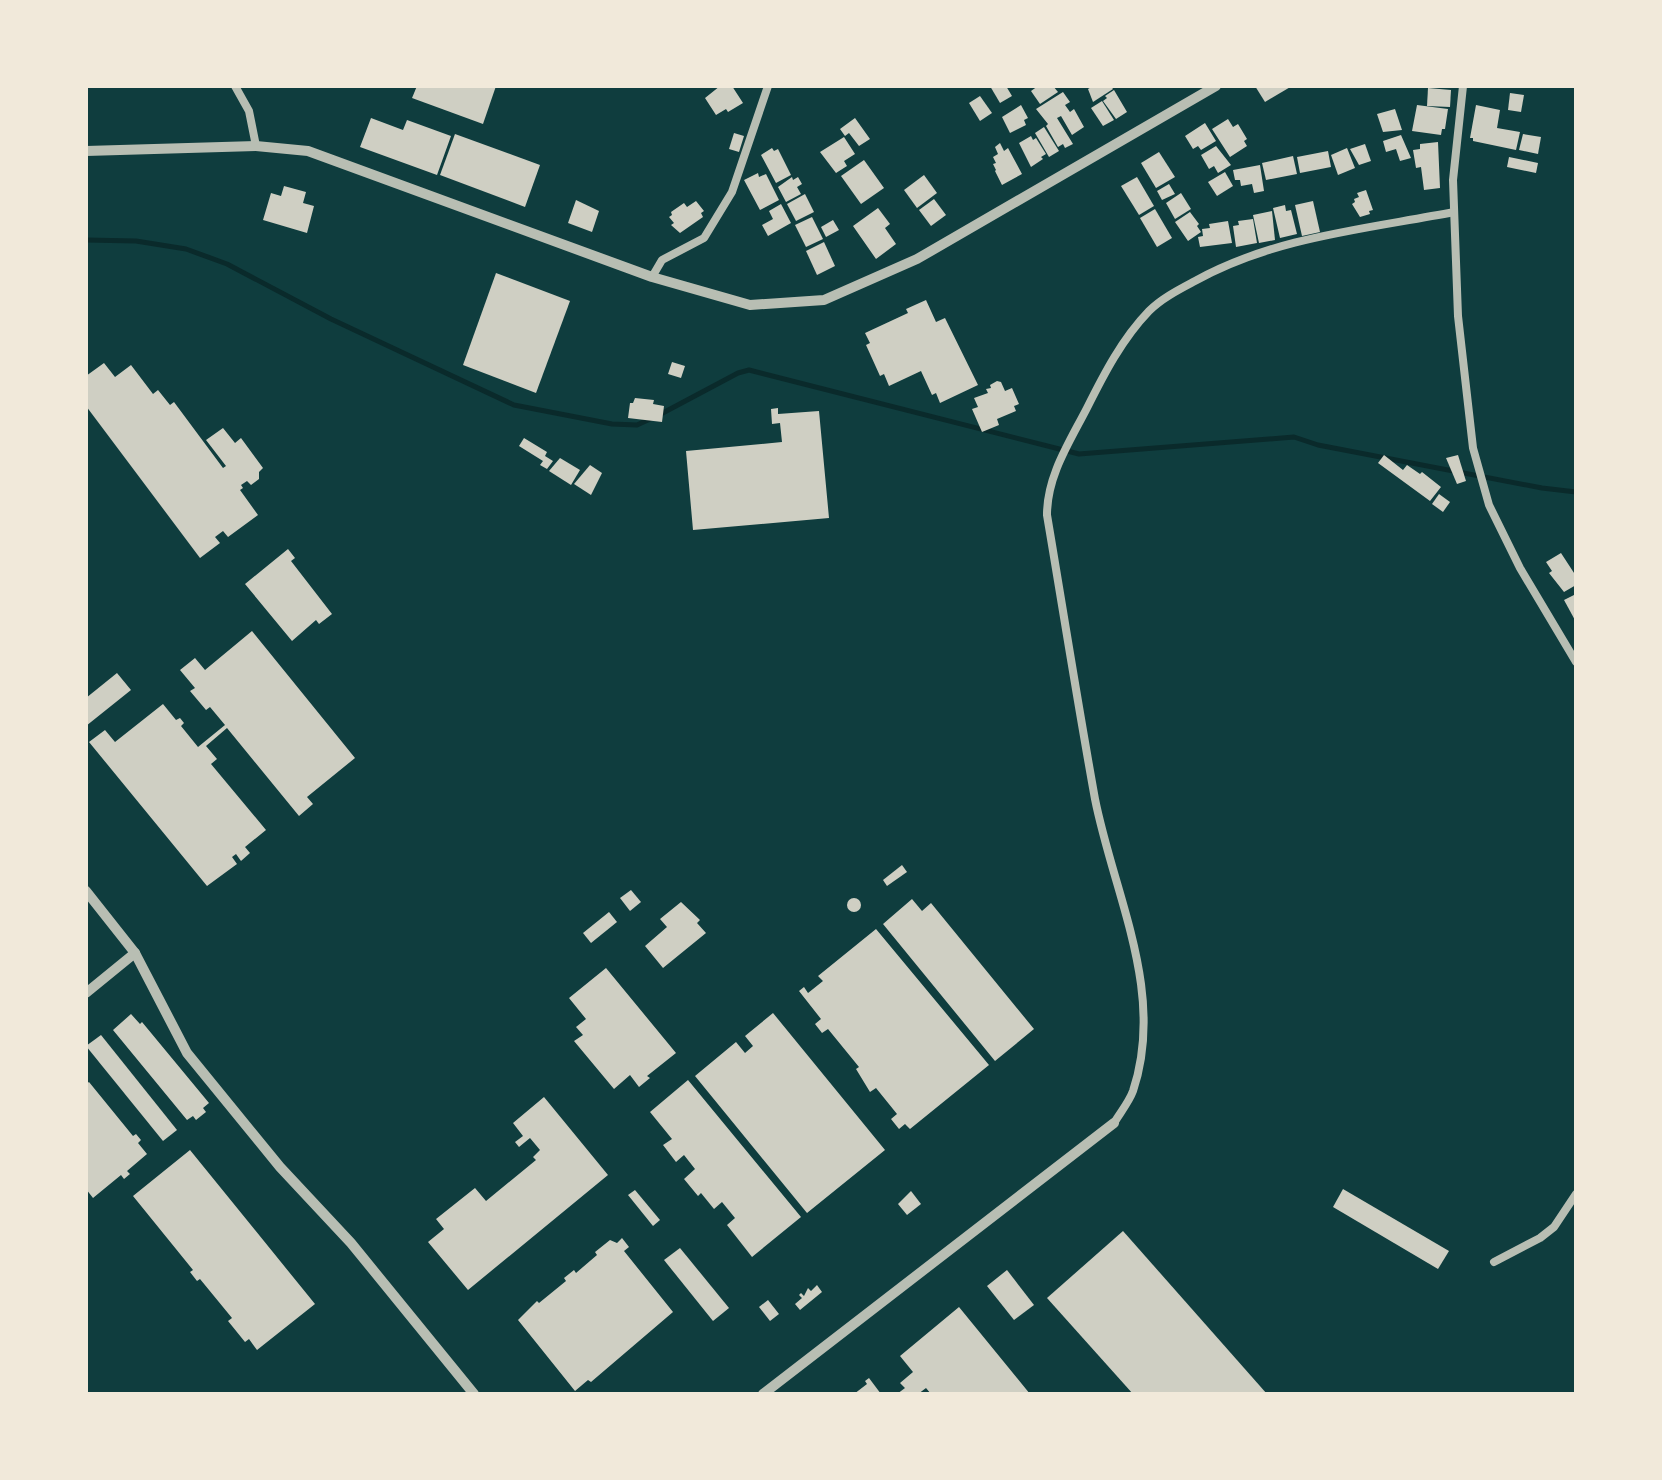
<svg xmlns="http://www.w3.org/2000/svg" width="1662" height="1480" font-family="Commissioner,sans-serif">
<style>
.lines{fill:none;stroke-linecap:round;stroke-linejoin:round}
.stream{stroke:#0a2a2b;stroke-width:5}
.building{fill:#cfcfc3}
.minor{stroke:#b8beb3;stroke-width:8}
.tertiary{stroke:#b8beb3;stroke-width:10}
</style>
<rect width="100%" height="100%" fill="#0f3d3e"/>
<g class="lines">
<g class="stream">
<path d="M86 240 136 241 186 249 227 264 331 319 514 405 612 424 637 425 650 419"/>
<path d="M659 415 738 373 749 370 1079 454 1294 437 1318 445 1542 488 1576 492"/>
</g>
</g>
<g class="building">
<path d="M417 86H496L483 124 412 98Z"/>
<path d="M720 86H732L743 103 728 112 726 109 716 115 705 98Z"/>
<path d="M990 86H1006L1012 96 1000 103Z"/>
<path d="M1038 86H1053L1058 92 1040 104 1031 91Z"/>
<path d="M1093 86H1111L1113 89 1093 102 1088 89Z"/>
<path d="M1255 86H1292L1265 102Z"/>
<path d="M1428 88 1451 90 1450 107 1427 106Z"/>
<path d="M1114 90 1127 112 1116 119 1103 101 1107 98 1105 96Z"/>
<path d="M1063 92 1070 102 1065 105 1070 112 1074 109 1084 127 1072 135 1061 116 1057 118 1073 144 1065 148 1063 144 1058 147 1046 126 1048 124 1036 109Z"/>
<path d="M1510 93 1524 95 1521 112 1508 110Z"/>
<path d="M980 96 992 113 980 121 969 103Z"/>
<path d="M1102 101 1114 120 1103 126 1091 108Z"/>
<path d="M1021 105 1028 118 1024 120 1026 125 1010 133 1002 117Z"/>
<path d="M1417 105 1448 109 1445 129H1442L1441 135 1412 131Z"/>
<path d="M1476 105 1500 110 1497 128 1520 132 1516 150 1473 141V138H1470Z"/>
<path d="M1395 109 1402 130 1383 132 1377 114Z"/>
<path d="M371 118 403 130 407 120 451 136 437 175 360 147Z"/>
<path d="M855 118 870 139 859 146 849 133 845 136 840 129Z"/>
<path d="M1228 119 1233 127 1238 124 1247 139 1244 141 1247 146 1230 157 1212 129Z"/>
<path d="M1205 123 1216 141 1201 150 1198 146 1193 149 1185 136Z"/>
<path d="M1044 127 1059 151 1049 157 1035 133Z"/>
<path d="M734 133 744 136 739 152 729 149Z"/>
<path d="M455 134 540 165 525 207 440 175Z"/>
<path d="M1523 134 1541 137 1538 154 1519 150Z"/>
<path d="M1401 135 1411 158 1400 161 1396 149 1386 152 1383 141Z"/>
<path d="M1031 136 1033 140 1036 138 1046 154 1041 157 1043 159 1031 167 1019 143Z"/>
<path d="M844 137 855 154 844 161 847 166 836 173 820 152Z"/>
<path d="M1438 142 1440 188 1424 190 1421 167 1416 168 1413 150 1420 149V144Z"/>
<path d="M1000 143 1004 151 1008 148 1022 174 1002 185 995 171 996 170 993 164 996 163 993 157 998 154 995 147Z"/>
<path d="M1365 144 1371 161 1359 165 1350 149Z"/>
<path d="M1216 146 1231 165 1218 173 1214 166 1209 169 1201 155Z"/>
<path d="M772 148 774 151 778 149 791 175 776 183 761 155Z"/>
<path d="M1347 148 1355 168 1338 175 1331 155Z"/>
<path d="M1328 151 1331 167 1300 173 1297 157Z"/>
<path d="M1159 152 1175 177 1156 188 1141 163Z"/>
<path d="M1293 156 1297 174 1266 180 1262 163Z"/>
<path d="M1509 157 1538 163 1536 173 1507 167Z"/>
<path d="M864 160 884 188 861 204 841 176Z"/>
<path d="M1260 165 1264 191 1254 193 1252 184 1241 186 1240 180H1235L1233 170Z"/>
<path d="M1225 172 1233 186 1217 196 1208 182Z"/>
<path d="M758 173 759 177 766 174 779 200 760 210 744 180Z"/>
<path d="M924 175 937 193 917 208 904 190Z"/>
<path d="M792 177 793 180 798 177 802 184 797 187 801 194 786 202 778 187Z"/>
<path d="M1137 177 1154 206 1139 215 1121 186Z"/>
<path d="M1169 184 1175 194 1162 200 1157 191Z"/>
<path d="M284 186 306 192 303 203 314 206 307 233 263 220 271 193 281 196Z"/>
<path d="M1366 190 1373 210 1369 211 1370 214 1360 217 1352 204 1355 202 1354 199 1359 197 1357 193Z"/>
<path d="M1181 193 1191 209 1175 219 1166 203Z"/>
<path d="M805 194 814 212 796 221 787 204Z"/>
<path d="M934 199 946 215 931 226 919 210Z"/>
<path d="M576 200 599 211 592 232 568 223Z"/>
<path d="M696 201 704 211 701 213 703 217 680 233 671 225 674 223 669 217 672 215 671 212 684 203 687 207Z"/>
<path d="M1313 201 1320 232 1302 236 1295 205Z"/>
<path d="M781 204 791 223 768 236 762 225 773 219 769 211Z"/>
<path d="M1285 205 1286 211 1291 210 1297 234 1280 238 1273 208Z"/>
<path d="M878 208 890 224 885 228 896 244 876 259 853 226Z"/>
<path d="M1155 209 1172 238 1157 247 1140 218Z"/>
<path d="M1272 211 1275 240 1259 243 1253 215Z"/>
<path d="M1190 212 1199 224 1197 226 1201 232 1188 241 1175 222Z"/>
<path d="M812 217 823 239 806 247 795 225Z"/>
<path d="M1253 219 1257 243 1236 247 1233 226 1239 225 1238 221Z"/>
<path d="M833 220 839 230 826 237 821 227Z"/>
<path d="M1228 221 1232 243 1200 247 1198 237 1203 236 1202 229 1210 228 1209 224Z"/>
<path d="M824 242 835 266 817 275 806 251Z"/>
<path d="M496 273 570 301 536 393 463 365Z"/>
<path d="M926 300 936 322 945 318 978 385 940 403 936 393 932 395 921 371 889 386 884 374 880 376 866 345 870 343 865 333 908 313 906 309Z"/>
<path d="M672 362 685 366 681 378 668 374Z"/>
<path d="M104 363 115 377 131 365 153 394 158 390 170 405 174 402 223 468 226 466 206 440 223 428 235 443 241 438 263 468 259 472V479L251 485 247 481 241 485 243 488 240 490 258 515 228 537 223 531 215 537 220 543 200 558 86 406V376Z"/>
<path d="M997 381 1001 382 1005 391 1012 388 1019 404 1014 406 1016 411 997 419 999 425 982 432 972 409 978 407 974 398 988 393 986 389 991 388 990 385Z"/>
<path d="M635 398 654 400 653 404 664 406 662 422 628 418 630 403H633Z"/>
<path d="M778 408V414L819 411 829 518 693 530 686 451 782 442 780 423 772 424 771 409Z"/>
<path d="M524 438 547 452 545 456 553 461 547 469 540 465 543 461 519 446Z"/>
<path d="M1384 455 1403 470 1407 465 1420 474 1422 472 1441 487 1430 501 1378 463Z"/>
<path d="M1458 455 1466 481 1457 484 1446 458Z"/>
<path d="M560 458 580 470 571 485 549 471Z"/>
<path d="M590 465 602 473 591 495 574 484Z"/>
<path d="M1439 494 1450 502 1443 512 1432 504Z"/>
<path d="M288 549 295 558 291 561 332 614 319 624 316 620 292 641 245 584Z"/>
<path d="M1561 553 1576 576V585L1564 592 1549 573 1552 571 1546 562Z"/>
<path d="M1576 594V622L1564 600Z"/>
<path d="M252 631 355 758 307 797 313 804 299 816 227 728 206 746 217 759 211 764 266 830 245 847 250 853 241 861 236 854 232 857 237 864 207 886 89 742 105 730 115 742 163 704 176 720 180 718 184 723 181 726 198 747 225 725 210 707 206 710 190 691 195 688 180 670 195 658 205 670Z"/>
<path d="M117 673 131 690 86 726V698Z"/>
<path d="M902 865 907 872 887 886 883 880Z"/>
<path d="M631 890 641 902 630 911 620 898Z"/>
<circle cx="854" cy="905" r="7"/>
<path d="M912 899 922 911 931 903 1034 1029 995 1061 883 924Z"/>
<path d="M681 902 700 920 697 923 706 933 663 968 645 946 667 927 660 919Z"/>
<path d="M609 912 617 922 591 943 583 933Z"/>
<path d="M876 929 989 1065 910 1129 905 1124 899 1129 891 1119 897 1114 876 1088 870 1092 856 1069 859 1067 828 1029 822 1033 815 1024 821 1019 799 991 804 987 808 993 823 981 818 976Z"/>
<path d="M606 968 676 1053 647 1076 650 1078 639 1087 630 1075 614 1089 574 1041 583 1035 576 1027 586 1019 569 998Z"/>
<path d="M773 1013 885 1150 807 1213 695 1076 736 1042 745 1053 753 1046 745 1036Z"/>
<path d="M131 1014 140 1024 142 1022 209 1103 203 1108 206 1112 196 1120 193 1116 187 1120 113 1030Z"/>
<path d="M101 1035 177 1130 163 1141 86 1046Z"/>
<path d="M688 1080 801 1217 752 1257 727 1225 735 1218 722 1202 714 1209 701 1193 698 1196 684 1179 695 1169 684 1155 676 1162 663 1145 672 1139 650 1112Z"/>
<path d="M89 1082 133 1136 136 1134 141 1140 138 1143 147 1154 127 1171 130 1174 124 1179 121 1175 93 1198 86 1189V1084Z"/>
<path d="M544 1097 608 1175 468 1290 428 1242 444 1229 436 1219 475 1188 486 1201 536 1160 533 1157 540 1150 530 1138 519 1147 515 1142 523 1136 513 1123Z"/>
<path d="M190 1150 315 1304 257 1350 249 1339 245 1342 228 1321 232 1318 200 1279 197 1281 190 1272 193 1270 133 1196Z"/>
<path d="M1343 1189 1449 1251 1438 1269 1333 1207Z"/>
<path d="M635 1190 660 1220 653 1226 628 1195Z"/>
<path d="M911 1191 921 1204 907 1215 898 1204Z"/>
<path d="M1123 1231 1267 1394H1133L1047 1298Z"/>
<path d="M622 1238 629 1247 624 1251 673 1312 591 1382 588 1380 575 1391 518 1320 537 1301 539 1303 566 1281 564 1278 574 1270 576 1273 597 1255 595 1252 610 1240 617 1243Z"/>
<path d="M680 1248 729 1308 713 1321 664 1260Z"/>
<path d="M1007 1270 1034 1305 1014 1320 987 1286Z"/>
<path d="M817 1285 822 1292 800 1310 795 1304 802 1298 799 1295 801 1293 804 1296 808 1288 811 1291Z"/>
<path d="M768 1300 779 1314 770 1321 759 1307Z"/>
<path d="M959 1307 1030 1394H931L926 1388 918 1394H897L905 1388 900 1383 913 1372 900 1356Z"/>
<path d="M869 1378 881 1394H854L867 1384 865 1381Z"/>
</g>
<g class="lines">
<g class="minor">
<path d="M235 86 249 111 256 146"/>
<path d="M1463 86 1453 180 1458 316 1473 448 1489 505 1520 568 1576 662"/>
<path d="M652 277 662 260 704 238 732 192 768 86"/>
<path d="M1114 1123C1120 1113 1129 1102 1133 1091 1166 992 1114 895 1095 799 1078 705 1063 610 1047 515 1047 476 1069 443 1087 408 1104 374 1122 339 1149 311 1162 298 1180 289 1195 281 1274 237 1366 229 1454 212"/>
<path d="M1494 1262 1540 1238 1554 1227 1576 1194"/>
</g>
<g class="tertiary">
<path d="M86 151 256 146 308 151 652 277 750 305 824 300 917 259 1216 86"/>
<path d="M86 891 135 953 187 1053 280 1167 351 1243 474 1394"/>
<path d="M86 993 135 953"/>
<path d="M763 1394 1114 1123"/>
</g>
</g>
<rect width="1662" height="1480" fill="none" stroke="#f1e9da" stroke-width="176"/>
</svg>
